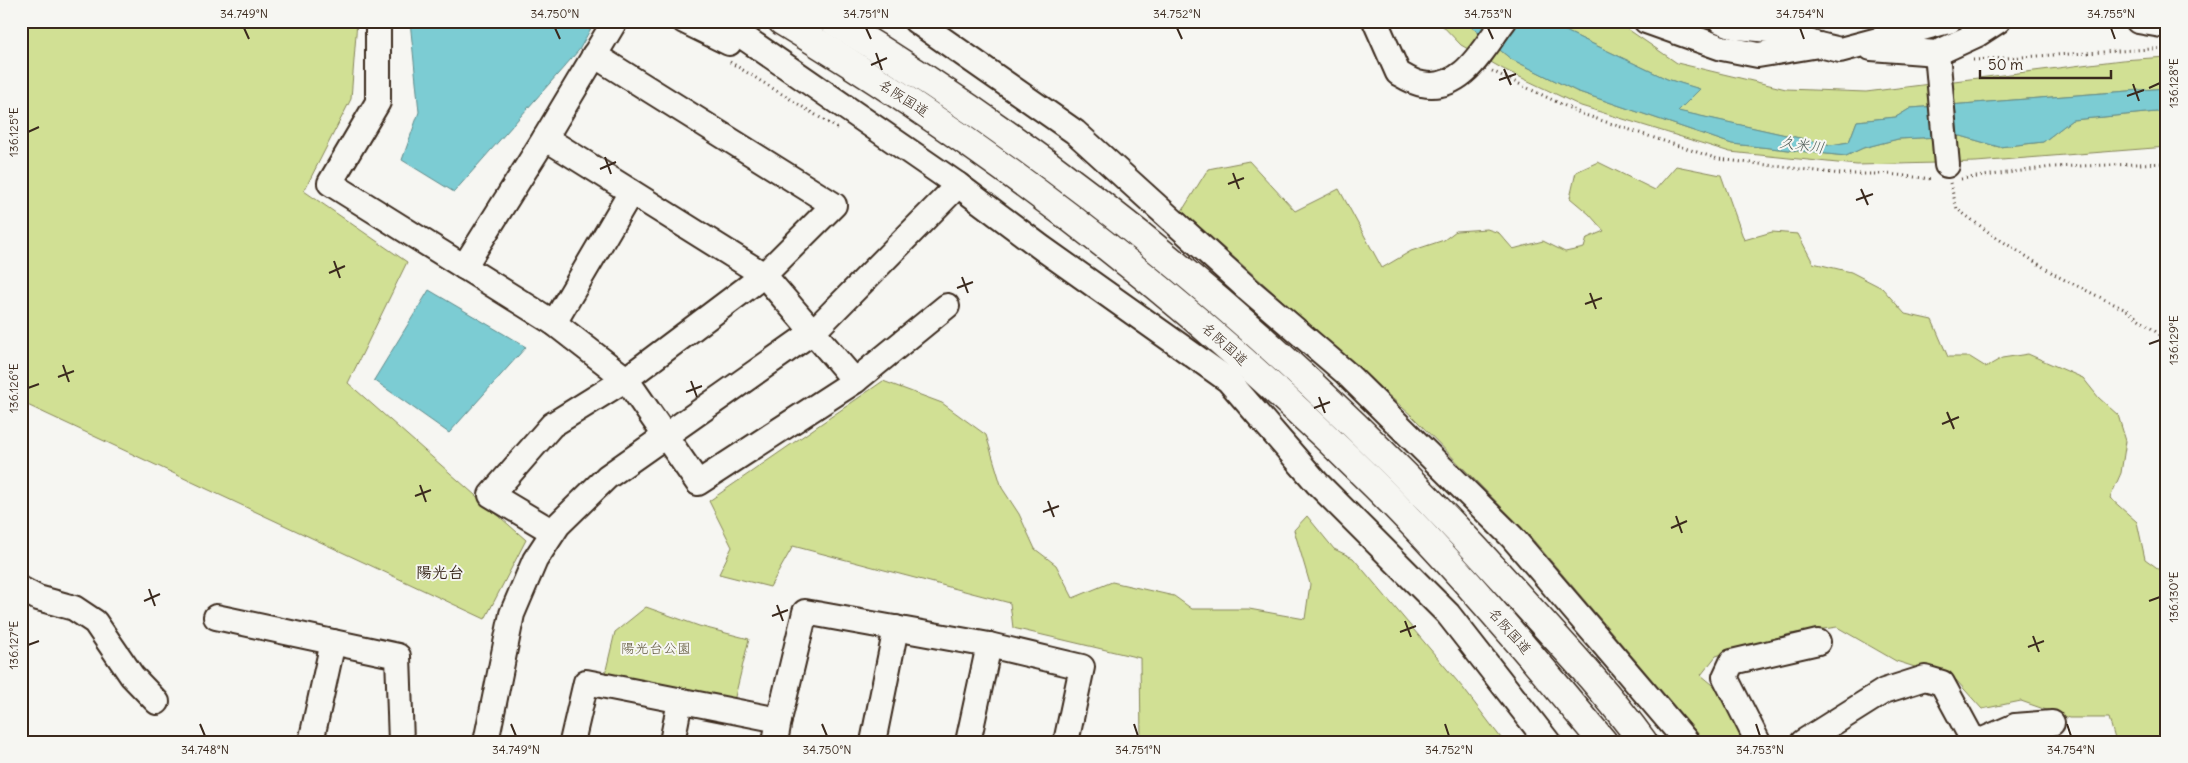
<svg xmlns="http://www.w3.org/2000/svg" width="2188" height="763" font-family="Delius,'Klee One',sans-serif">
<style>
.green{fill:#d1e094;stroke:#868559}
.water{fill:#7bccd3;stroke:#618b8b}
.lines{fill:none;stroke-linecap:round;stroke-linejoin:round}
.minor-tunnel{stroke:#d1cdc8;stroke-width:24;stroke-dasharray:24 12;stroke-linecap:butt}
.minor-casing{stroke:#3b2a1e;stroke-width:28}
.highway-casing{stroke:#3b2a1e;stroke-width:31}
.path{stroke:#3b2a1e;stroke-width:3;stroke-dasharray:1 4;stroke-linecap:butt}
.minor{stroke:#f6f6f2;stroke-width:24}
.highway{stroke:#f6f6f2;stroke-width:28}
.ticks{fill:none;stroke:#3b2a1e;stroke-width:2}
.labels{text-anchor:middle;stroke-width:4;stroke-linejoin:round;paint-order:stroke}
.street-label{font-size:14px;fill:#3b2a1e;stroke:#f6f6f2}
.park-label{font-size:14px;fill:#60583c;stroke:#f6f6f2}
.water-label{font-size:15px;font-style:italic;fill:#4e5b54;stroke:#f6f6f2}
.quarter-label{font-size:16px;font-weight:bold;fill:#3b2a1e;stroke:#f6f6f2}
.neatline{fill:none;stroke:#3b2a1e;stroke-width:2}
.ticks-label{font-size:12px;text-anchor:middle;fill:#3b2a1e}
</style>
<rect width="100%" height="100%" fill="#f6f6f2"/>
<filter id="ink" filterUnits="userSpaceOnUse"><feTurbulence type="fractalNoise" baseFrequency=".02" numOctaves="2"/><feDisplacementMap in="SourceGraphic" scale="10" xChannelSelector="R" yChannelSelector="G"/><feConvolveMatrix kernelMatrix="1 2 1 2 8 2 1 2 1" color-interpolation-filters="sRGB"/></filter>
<g filter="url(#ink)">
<g class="green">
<path d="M21 21H357L351 99 304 191 407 262 348 383 526 540 485 619 21 402Z"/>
<path d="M1438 21H1464L1511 59 1576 91 1732 144 1846 156 1863 148 1898 139 1961 136 1999 147 2043 142 2072 120 2167 111V147L1976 162 1857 165 1730 152 1581 106 1503 69 1461 45Z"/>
<path d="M1550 21H1616L1677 63 1786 89 1866 92 2122 60 2167 57V88L1911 108 1896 117 1857 121 1849 142 1831 145 1677 111 1699 89 1667 79 1557 27Z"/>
<path d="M1249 161 1295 211 1339 189 1382 268 1411 251 1444 240 1456 231 1487 229 1499 233 1513 249 1543 241 1565 252 1584 248 1587 238 1604 231 1589 214 1570 198 1576 172 1598 162 1655 190 1676 166 1721 175 1744 240 1772 232 1798 234 1813 263 1851 272 1882 288 1905 314 1932 320 1948 357H1970L1986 367 2002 358 2028 354 2083 378 2099 398 2118 415 2126 441 2121 473 2110 498 2137 522 2145 559 2167 575V742H2112L2115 739 2109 718H2069L2021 701 1982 709 1956 680 1896 661 1837 627 1790 634 1716 656 1701 675 1718 689 1744 742H1705L1529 535 1412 416 1182 211 1208 169Z"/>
<path d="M883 381 942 403 986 435 1002 488 1019 514 1035 549 1056 565 1073 598 1112 582 1174 596 1192 609H1249L1305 619 1310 584 1294 530 1307 516 1334 549 1353 558 1463 688 1504 742H1141L1140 658 1013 628 1010 603 793 546 770 587 719 574 732 547 709 501Z"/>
<path d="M646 607 699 626 749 639 734 701 605 674 615 632Z"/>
</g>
<g class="water">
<path d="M410 21H595L579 50 454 192 402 160 419 112Z"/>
<path d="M1464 21H1550L1557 27 1667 79 1700 89 1678 111 1831 145 1849 142 1857 121 1896 117 1911 108 2167 88V111L2072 120 2043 142 1999 147 1961 136 1898 139 1863 148 1846 156 1732 144 1576 91 1511 59Z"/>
<path d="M429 290 526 347 449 433 374 380Z"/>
</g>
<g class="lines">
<path class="minor-tunnel" d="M755 25 757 21"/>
<defs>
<g id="minor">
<path d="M378 21V102L330 183 554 323 626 379 698 483 855 381 947 306"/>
<path d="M684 21 729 43"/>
<path d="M715 21 745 38 958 185 1042 248 1228 380 1317 483 1448 614 1548 742"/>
<path d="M916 21 1075 132 1247 288 1346 373 1512 537 1687 742"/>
<path d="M1375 21 1398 73C1405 77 1414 83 1422 84 1463 92 1483 48 1504 21"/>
<path d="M1646 21 1722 48 1758 55 1819 45 1840 50 1949 21"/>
<path d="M1721 21 1737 27 1780 31 1818 45"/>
<path d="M2138 21 2167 26"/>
<path d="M1871 48 1937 53 1978 34 1998 21"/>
<path d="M1937 53 1947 165"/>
<path d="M545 138 615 21"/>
<path d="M464 267 545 138 764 275 855 381"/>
<path d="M554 323 631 192"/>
<path d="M553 532 491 495 552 425 626 379 764 275 834 205 594 55"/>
<path d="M21 589 38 598 74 608 95 622 132 676 157 702"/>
<path d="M216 617 398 656 401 742"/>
<path d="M311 742 333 642"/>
<path d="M486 742 512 614 535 560 558 525 607 477 814 331 958 185"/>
<path d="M572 742 586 682 779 720 805 612 989 645 1082 667 1066 742"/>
<path d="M672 742 680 701"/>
<path d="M775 742 779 720"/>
<path d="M873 742 896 628"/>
<path d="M968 742 989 645"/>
<path d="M1758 742 1725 677 1732 662 1818 642"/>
<path d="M1803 742 1884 691 1925 678 1942 683 1974 742"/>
<path d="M1978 742 2015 726 2052 723"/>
</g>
<g id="highway">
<path d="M782 21C999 152 1197 307 1376 486 1457 567 1530 654 1603 742"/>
<path d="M834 21C1087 174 1314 369 1511 588 1556 638 1604 688 1643 742"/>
</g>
</defs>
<use href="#minor" class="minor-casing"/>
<use href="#highway" class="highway-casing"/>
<g class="path">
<path d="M1973 60 2167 48"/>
<path d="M730 62 840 130"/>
<path d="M1492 71 1582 114 1718 159 1841 174H1888L1932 179"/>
<path d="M1961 179 2052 167 2167 163"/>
<path d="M1950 183 1957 209 1994 236 2059 277 2128 311 2167 340"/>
</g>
<use href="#minor" class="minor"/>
<use href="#highway" class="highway"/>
</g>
</g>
<path class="ticks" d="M244 28 249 39M555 28 560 39M866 28 871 39M1177 28 1182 39M1488 28 1493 39M1800 28 1804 39M2111 28 2115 39M876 53 882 70M871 65 887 58M1504 69 1511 85M1499 80 1516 74M2133 84 2139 101M2149 88 2160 83M2127 96 2144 90M28 132 39 127M605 157 611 174M600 169 616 162M1233 173 1239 189M1228 184 1244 178M1861 189 1868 205M1856 200 1873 194M334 261 340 278M329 273 345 266M962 277 968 293M957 288 973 282M1590 293 1596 309M1585 304 1602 298M2149 344 2160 340M63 365 69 382M58 377 74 371M691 381 697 397M28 388 39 384M686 392 702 386M1319 397 1325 413M1314 408 1330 402M1947 412 1954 429M1942 424 1959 417M420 485 426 502M415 496 431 490M1048 501 1054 517M1043 512 1059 506M1676 516 1682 533M1671 528 1687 521M149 589 155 606M144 601 160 594M2149 601 2160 597M777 605 783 621M772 616 788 610M1405 621 1411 637M1400 632 1416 626M2033 636 2039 652M28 645 39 641M2028 647 2044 641M200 724 205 736M511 724 516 736M822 724 827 736M1134 724 1138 736M1445 724 1449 736M1756 724 1760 736M2067 724 2071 736"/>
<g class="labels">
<g class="street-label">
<text transform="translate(904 98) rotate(33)" y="5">名阪国道</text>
<text transform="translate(1225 344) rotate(42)" y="5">名阪国道</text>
<text transform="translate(1510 631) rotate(49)" y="5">名阪国道</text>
</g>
<g class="park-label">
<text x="656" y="653">陽光台公園</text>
</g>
<g class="water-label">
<text transform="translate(1802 145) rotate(8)" y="5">久米川</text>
</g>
<g class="quarter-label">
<text x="440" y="578">陽光台</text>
</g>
</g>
<rect width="2188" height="763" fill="none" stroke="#f6f6f2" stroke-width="55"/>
<path d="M1980 70v8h131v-8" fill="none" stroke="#3b2a1e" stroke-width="2.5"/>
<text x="1988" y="70" font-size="15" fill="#3b2a1e" stroke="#f6f6f2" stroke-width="4" paint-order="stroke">50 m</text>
<rect x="28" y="28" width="2132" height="708" class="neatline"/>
<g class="ticks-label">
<text x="244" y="18">34.749°N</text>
<text x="555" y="18">34.750°N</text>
<text x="866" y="18">34.751°N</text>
<text x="1177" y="18">34.752°N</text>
<text x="1488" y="18">34.753°N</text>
<text x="1800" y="18">34.754°N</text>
<text x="2111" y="18">34.755°N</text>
<text transform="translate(2174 83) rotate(-90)" y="4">136.128°E</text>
<text transform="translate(14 132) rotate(-90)" y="4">136.125°E</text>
<text transform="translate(2174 340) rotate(-90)" y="4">136.129°E</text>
<text transform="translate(14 388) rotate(-90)" y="4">136.126°E</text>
<text transform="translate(2174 597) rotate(-90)" y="4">136.130°E</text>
<text transform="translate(14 645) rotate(-90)" y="4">136.127°E</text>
<text x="205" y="754">34.748°N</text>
<text x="516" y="754">34.749°N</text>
<text x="827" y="754">34.750°N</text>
<text x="1138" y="754">34.751°N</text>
<text x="1449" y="754">34.752°N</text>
<text x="1760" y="754">34.753°N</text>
<text x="2071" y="754">34.754°N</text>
</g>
</svg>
